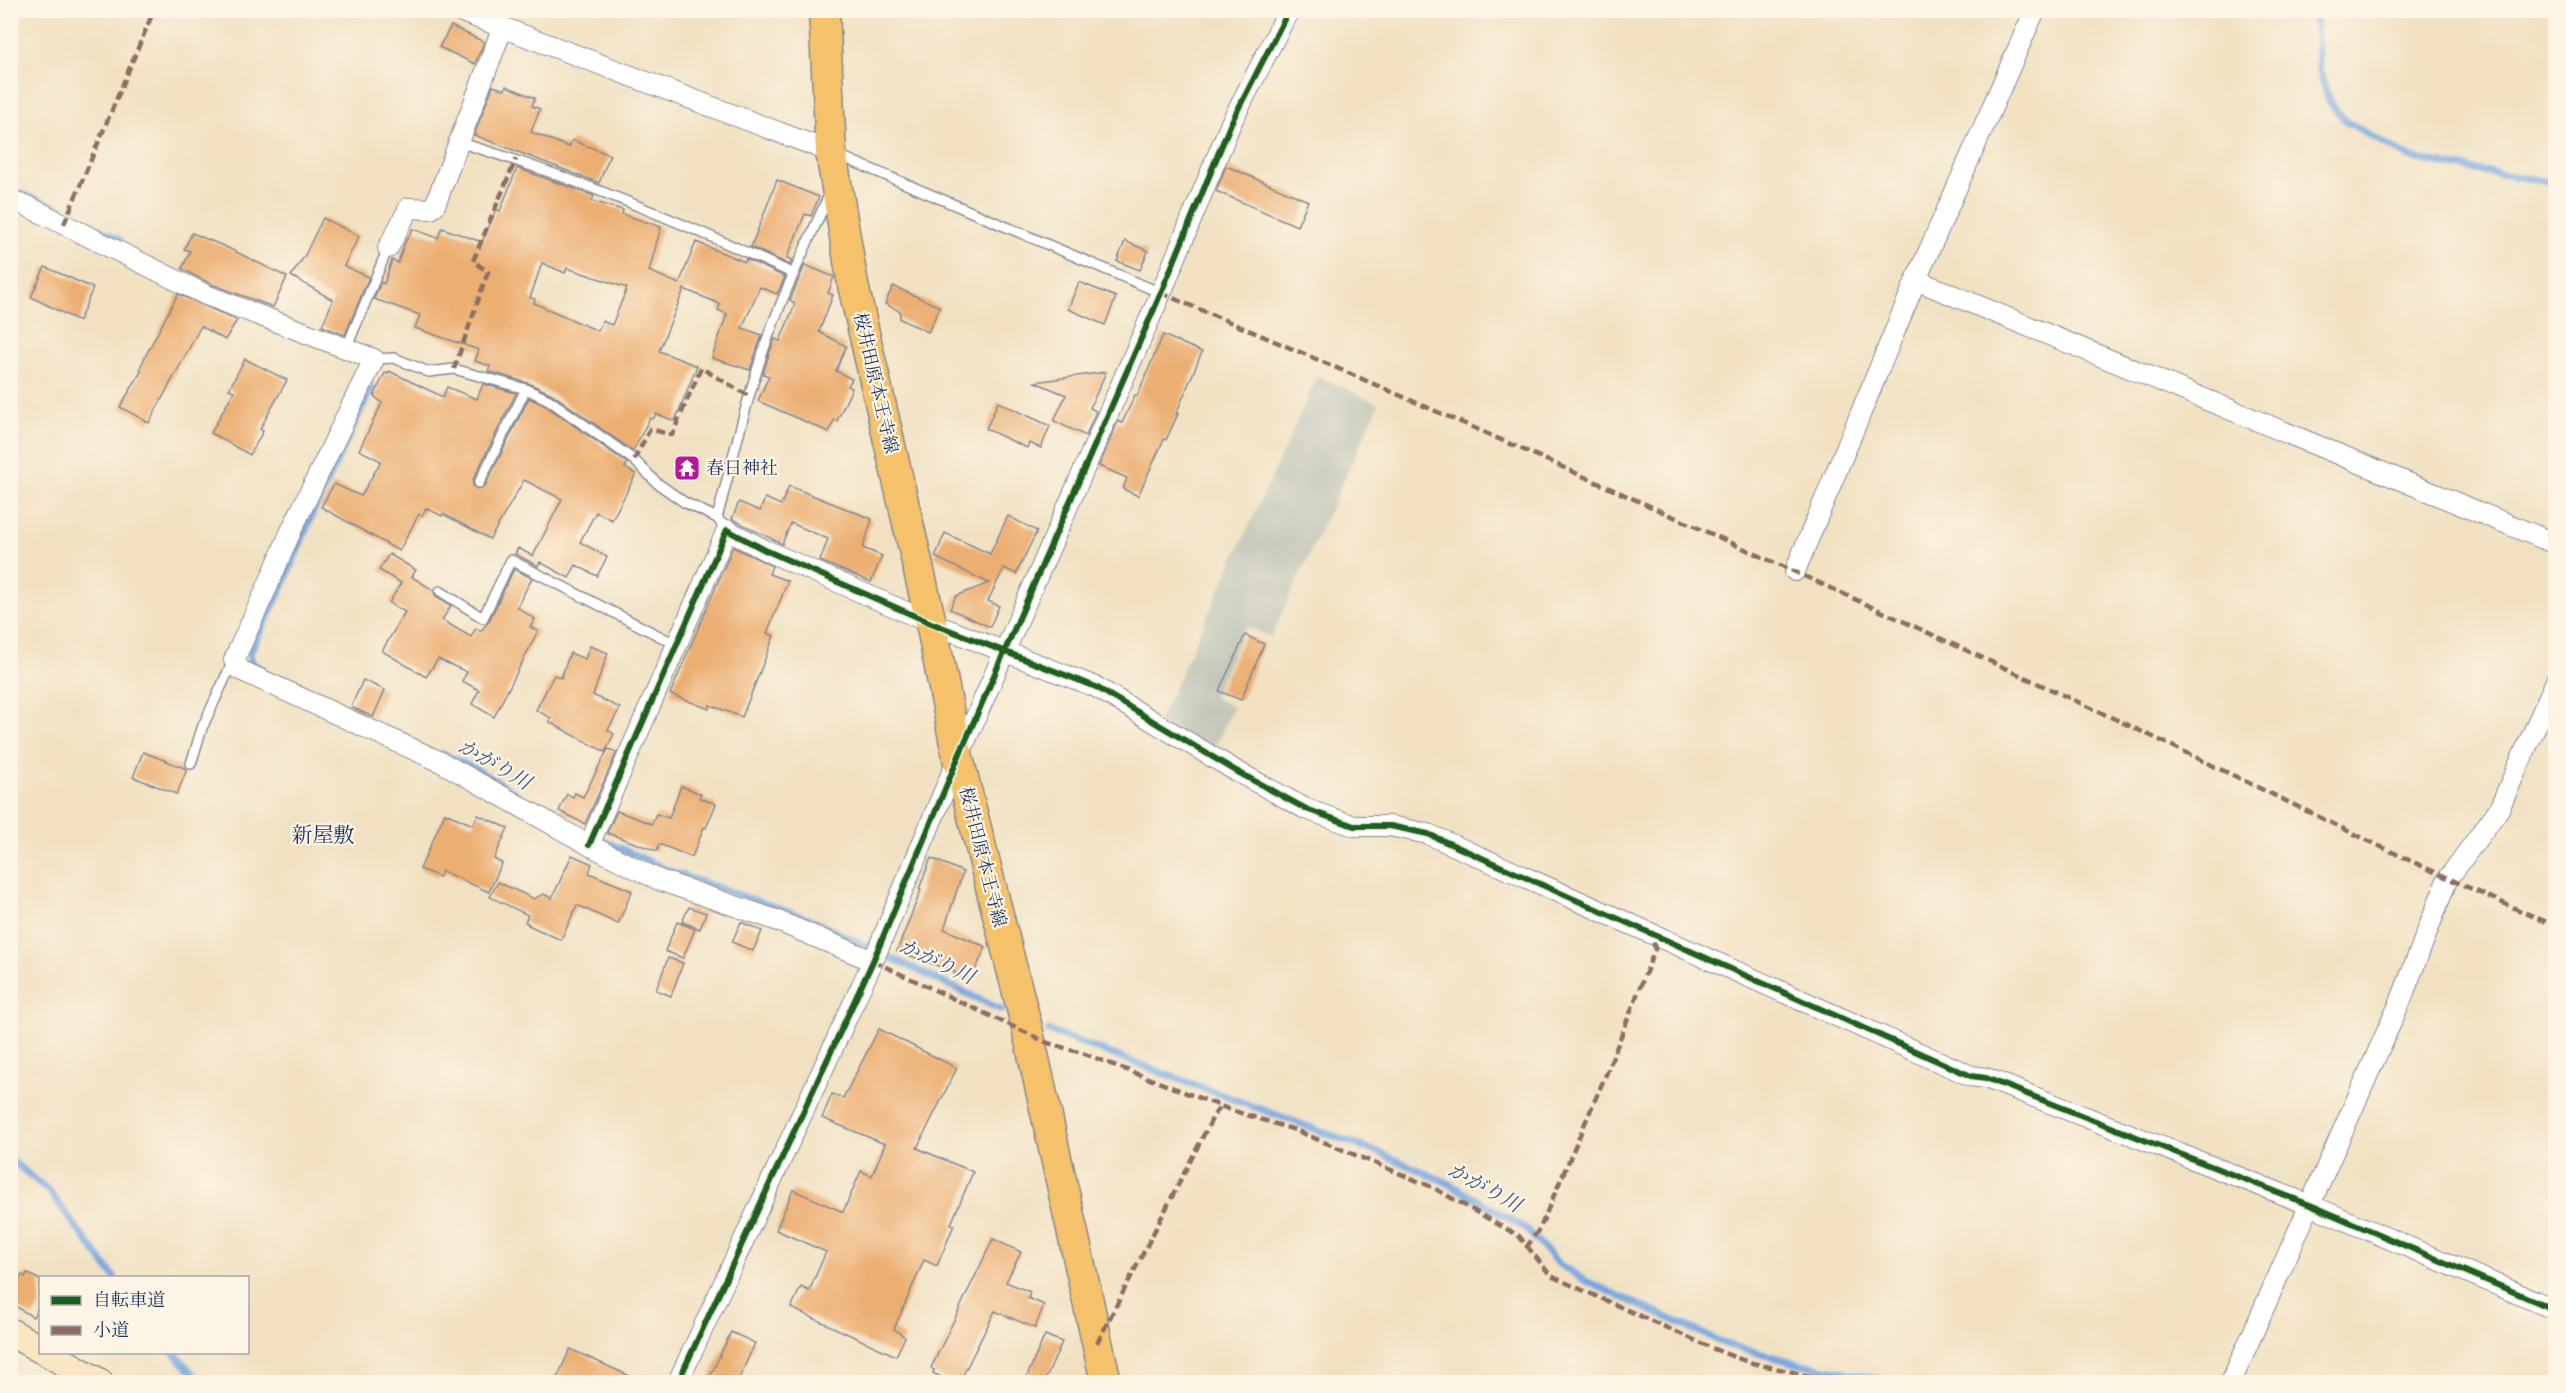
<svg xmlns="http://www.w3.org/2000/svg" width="2566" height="1393" font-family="Vollkorn,'Noto Serif JP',serif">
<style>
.industrial{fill:#c3c6b9}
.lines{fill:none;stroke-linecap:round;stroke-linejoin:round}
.stream{stroke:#77a6e0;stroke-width:7}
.building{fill:#ecaf72;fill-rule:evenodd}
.lane-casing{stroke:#868890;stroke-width:12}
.street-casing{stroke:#868890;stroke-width:22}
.secondary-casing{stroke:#868890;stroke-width:30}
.primary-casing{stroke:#868890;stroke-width:33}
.lane{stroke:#fff;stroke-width:9}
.street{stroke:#fff;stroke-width:20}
.secondary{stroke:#fbe6c4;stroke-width:27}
.primary{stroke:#f5c16b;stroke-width:30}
.quiet{stroke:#8d6e63;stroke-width:4.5;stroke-dasharray:9 4.5;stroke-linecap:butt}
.cycleway-casing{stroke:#fcf5e5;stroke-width:10}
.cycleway{stroke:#1b5e20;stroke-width:6}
.labels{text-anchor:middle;stroke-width:4.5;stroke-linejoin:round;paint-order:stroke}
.street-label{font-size:18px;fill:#1b2f5e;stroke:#fcf5e5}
.poi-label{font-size:18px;fill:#1b2f5e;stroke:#fcf5e5;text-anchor:start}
.water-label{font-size:20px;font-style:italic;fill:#375385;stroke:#fcf5e5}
.quarter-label{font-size:21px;fill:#1b2f5e;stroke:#fcf5e5}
</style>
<rect width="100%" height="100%" fill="#fcf5e5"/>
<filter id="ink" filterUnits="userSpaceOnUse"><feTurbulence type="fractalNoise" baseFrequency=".0167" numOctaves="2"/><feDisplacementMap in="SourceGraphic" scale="12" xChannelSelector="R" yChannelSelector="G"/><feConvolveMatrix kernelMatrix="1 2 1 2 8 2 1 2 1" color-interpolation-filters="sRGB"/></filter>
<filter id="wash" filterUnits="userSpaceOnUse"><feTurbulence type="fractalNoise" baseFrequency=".008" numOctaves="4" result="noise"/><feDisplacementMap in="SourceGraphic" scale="24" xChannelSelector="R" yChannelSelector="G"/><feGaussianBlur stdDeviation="1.35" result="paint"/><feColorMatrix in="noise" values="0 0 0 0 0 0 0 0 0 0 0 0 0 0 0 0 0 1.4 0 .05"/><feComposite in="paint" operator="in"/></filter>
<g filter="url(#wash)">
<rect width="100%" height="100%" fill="#f1e1c2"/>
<path class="industrial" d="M1318 376 1379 404 1271 637 1246 626 1213 697 1233 707 1214 749 1158 723Z"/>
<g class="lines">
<g class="stream">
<path d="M2308 10 2316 23 2319 68 2330 103 2347 122 2408 157 2457 167 2556 183"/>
<path d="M10 190 54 206 120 240"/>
<path d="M264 673 252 662 250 652 283 586 314 510 372 387"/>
<path d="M443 754 476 769 518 795"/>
<path d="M595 837 672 872 806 918 1002 1010"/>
<path d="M1049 1031 1382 1154 1448 1183 1525 1228 1559 1264 1586 1281 1728 1345 1796 1363 1893 1382"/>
<path d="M10 1159 48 1190 115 1278"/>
<path d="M173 1352 201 1382"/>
</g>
</g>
<g id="blocks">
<g class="building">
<path d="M451 26 484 42 475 64 439 47Z"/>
<path d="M493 86 505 90 506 86 535 98 532 106 540 109 531 132 569 147 572 140 610 155 599 183 474 135Z"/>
<path d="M1226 166 1308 201 1297 226 1216 191Z"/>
<path d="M517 168 594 196 592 201 623 210 622 214 661 227 649 271 679 284 696 242 745 262 746 259 785 277 777 294 760 287 742 328 762 335 750 370 712 358 727 314 718 310 720 304 684 289 659 351 697 366 675 421 656 414 653 419 650 418 633 451 552 394 528 383 488 371 490 366 475 361 479 350 415 328 420 315 374 299 381 282 384 284 392 260 398 263 405 242 413 229 438 238 442 228 482 242 496 209 500 211ZM542 263 565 273 567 268 627 288 612 325 602 321 598 331 534 303 535 299 530 298Z"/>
<path d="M777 180 819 197 811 216 805 214 787 258 792 260 790 265 751 247Z"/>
<path d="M323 218 359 236 344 266 369 277 345 335 322 326 333 300 291 276 305 255Z"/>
<path d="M192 233 226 247 287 277 273 307 211 284 182 269 190 251 184 249Z"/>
<path d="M1125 241 1148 251 1140 270 1117 261Z"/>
<path d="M805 265 834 277 828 293 833 295 819 332 846 346 836 371 852 379 848 386 852 388 837 421 834 420 829 432 758 401 769 376 763 374 769 354 775 339 780 341 795 304 790 300Z"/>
<path d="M45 267 93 288 79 321 31 297Z"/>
<path d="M1079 282 1116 297 1105 325 1068 309Z"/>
<path d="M893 286 940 307 928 332 900 319V311L885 304Z"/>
<path d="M178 294 237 320 225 340 201 326 149 423 120 407 142 370 140 368 145 357Z"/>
<path d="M1163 335 1202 352 1176 414H1178L1166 440 1164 439 1138 496 1123 489 1127 478 1099 466 1118 421 1122 423 1135 395 1137 396Z"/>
<path d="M245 359 287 380 260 429 263 431 250 455 211 433 234 391 229 389Z"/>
<path d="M389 371 443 397 447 387 477 399 483 384 516 393 473 480V486L477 489 485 486 529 398 546 406 627 463 625 468 636 474 612 520 596 512 580 542 607 557 597 576 576 565 569 578 540 562 538 566 515 554 518 548 533 556 562 499 524 480 490 539 443 514 442 516 426 508 422 516 419 514 399 551 321 507 334 484 361 496 381 461 359 450 382 403 374 396 385 373 388 374Z"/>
<path d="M1106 372 1090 408 1096 411 1086 436 1054 421 1066 395 1035 382Z"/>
<path d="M998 402 1050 426 1041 448 1029 443 1027 448 986 429Z"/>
<path d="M789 486 872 519 863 548 882 556 871 582 820 561 828 539 791 523 782 544 732 519 739 502 760 511 765 498 781 505Z"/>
<path d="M1008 516 1037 531 1016 574 1004 568 988 601 999 606 990 627 950 609 956 596 989 583 935 557 945 533 990 554Z"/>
<path d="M733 547 772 566 769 574 788 581 767 633 774 636 742 717 710 705 709 709 670 694Z"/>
<path d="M389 554 416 570 412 577 433 590 436 596 451 606 442 620 471 637 476 628 481 631 489 621 514 569 532 578 517 607 535 619 530 627 538 631 494 717 472 704 479 690 462 681 467 672 438 659 426 677 382 651 405 612 389 603 401 583 379 570Z"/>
<path d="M1245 635 1264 644 1241 700 1219 691Z"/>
<path d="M590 646 608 653 593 695 620 708 608 730 614 734 605 752 549 722 551 718 536 710 554 675 561 678 570 653 585 659Z"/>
<path d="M363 680 385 690 373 717 351 707Z"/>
<path d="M608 749 617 752 585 824 559 811 567 794 573 797 575 793 583 797Z"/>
<path d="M143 752 187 769 177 794 133 777Z"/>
<path d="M681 786 701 794 699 798 716 804 706 828 704 827 692 857 659 844 657 851 607 833 617 811 652 824 656 814 669 818Z"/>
<path d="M445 813 473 825 478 815 508 828 494 859 502 863 489 892 442 871 440 877 420 869Z"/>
<path d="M572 855 592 864 589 873 632 891 618 924 577 905 561 940 528 925 529 924 525 922 528 915 490 897 498 882 534 899 543 894 552 898Z"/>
<path d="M931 858 963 872 944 929 986 947 970 981 954 974 955 972 897 951 921 890 919 889Z"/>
<path d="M689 907 706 913 700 929 682 922Z"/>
<path d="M677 922 695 929 683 958 665 951Z"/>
<path d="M741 922 762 931 753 951 732 942Z"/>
<path d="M668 958 683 963 671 996 656 990Z"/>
<path d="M879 1029 957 1068 917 1148 973 1172 951 1224 954 1225 937 1266 924 1260 894 1329 905 1337 896 1356 791 1308 801 1287 809 1291 826 1252 776 1230 793 1190 843 1212 861 1171 872 1176 885 1144 822 1118 832 1094 843 1098Z"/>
<path d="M993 1239 1021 1252 1006 1282 1030 1292 1028 1298 1044 1305 1035 1328 995 1311 959 1383H953L933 1373 934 1370 931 1368Z"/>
<path d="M27 1273 40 1280V1305L33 1317 13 1305 17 1298 11 1295 22 1275 25 1277Z"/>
<path d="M731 1332 755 1343 737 1383H707Z"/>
<path d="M1045 1335 1062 1342 1044 1383H1024Z"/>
<path d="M570 1349 645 1383H555Z"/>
</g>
</g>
</g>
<g filter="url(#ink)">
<use href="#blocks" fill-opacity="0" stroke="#868890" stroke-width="1.5"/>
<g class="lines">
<defs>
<g id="lane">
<path d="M458 142C572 176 684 223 792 273"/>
<path d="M838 155 1161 293"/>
<path d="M346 349 388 248"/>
<path d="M374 359 394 358 429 372 454 369 526 389 549 400 634 460 657 483 684 502 717 518 727 530"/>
<path d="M479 483 526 389"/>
<path d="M717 518C734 455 748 391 771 329 788 283 809 240 829 195"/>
<path d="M440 591 483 618 511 560 677 645"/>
<path d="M191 764 202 728 233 661"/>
</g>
<g id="street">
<path d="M457 10 831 152"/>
<path d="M10 202 25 205 206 295 374 359 291 531 268 585 234 660 240 670 441 762 589 845 659 880 773 919 873 961"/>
<path d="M388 248 409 208 431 209 435 205 502 29"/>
<path d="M1916 280 2556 544"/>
<path d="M1795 571 1916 280 2035 10"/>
<path d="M589 845 727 530 765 550 931 623 1096 687 1236 771 1306 809 1354 826H1390L1428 834 1971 1076 1986 1078 2310 1205 2556 1310"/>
<path d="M678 1382 873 961 958 758 1161 293 1231 123 1289 10"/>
<path d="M2231 1382 2401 1000 2447 880 2499 809 2556 681"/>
</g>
<g id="secondary">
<path d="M10 1332 40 1349"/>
<path d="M46 1352 99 1382"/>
</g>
<path id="primary" d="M824 10 831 152 853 285 931 623 958 758 1028 1032 1106 1382"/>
</defs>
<use href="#lane" class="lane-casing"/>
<use href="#street" class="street-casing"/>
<use href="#secondary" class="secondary-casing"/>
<use href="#primary" class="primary-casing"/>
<use href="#lane" class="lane"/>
<use href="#street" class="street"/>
<use href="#secondary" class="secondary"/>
<use href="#primary" class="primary"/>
<g class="quiet">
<path d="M64 224 154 10"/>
<path d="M1161 293C1482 428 1800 573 2117 720 2263 788 2407 863 2556 926"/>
<path d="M454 369 488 272 473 261 516 159"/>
<path d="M634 460 650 429 672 435 701 368 749 396"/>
<path d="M873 961 1048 1043 1085 1054 1231 1110 1295 1130 1432 1187 1519 1236 1551 1276 1721 1352 1748 1362 1837 1382"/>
<path d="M1526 1248 1540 1228 1607 1072 1655 949 1652 935"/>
<path d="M1097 1343 1214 1115 1221 1106"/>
</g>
<defs>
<g id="cycleway">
<path d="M589 845 727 530 765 550 931 623 1096 687 1236 771 1306 809 1354 826H1390L1428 834 1971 1076 1986 1078 2310 1205 2556 1310"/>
<path d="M678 1382 873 961 958 758 1161 293 1231 123 1289 10"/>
</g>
</defs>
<use href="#cycleway" class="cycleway-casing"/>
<use href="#cycleway" class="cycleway"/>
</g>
</g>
<defs>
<symbol id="temple-square" viewBox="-11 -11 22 22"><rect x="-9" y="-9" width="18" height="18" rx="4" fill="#b5179e" stroke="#fcf5e5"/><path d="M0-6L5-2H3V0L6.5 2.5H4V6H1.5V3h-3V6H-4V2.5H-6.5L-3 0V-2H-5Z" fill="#fff"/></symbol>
</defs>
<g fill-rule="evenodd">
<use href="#temple-square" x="672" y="453" width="30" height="30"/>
</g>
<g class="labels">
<g class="street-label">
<text transform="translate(876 383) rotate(77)" y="6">桜井田原本王寺線</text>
<text transform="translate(983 857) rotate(76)" y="6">桜井田原本王寺線</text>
</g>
<g class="poi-label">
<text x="706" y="474">春日神社</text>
</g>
<g class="water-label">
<text transform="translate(495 764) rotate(30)" y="7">かがり川</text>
<text transform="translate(937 961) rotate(25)" y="7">かがり川</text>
<text transform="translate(1485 1187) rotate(29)" y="7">かがり川</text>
</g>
<g class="quarter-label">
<text x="323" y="842">新屋敷</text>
</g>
</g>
<rect width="2566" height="1393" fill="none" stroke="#fcf5e5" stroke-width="36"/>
<rect x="39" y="1276" width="210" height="78" fill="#fcf5e5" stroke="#a2a6af" stroke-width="1.5"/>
<rect x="51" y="1296" width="30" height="9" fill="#1b5e20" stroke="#a2a6af" stroke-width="1.5"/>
<text x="93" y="1306" font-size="18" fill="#1b2f5e">自転車道</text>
<rect x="51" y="1326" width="30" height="9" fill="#8d6e63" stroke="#a2a6af" stroke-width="1.5"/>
<text x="93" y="1336" font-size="18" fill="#1b2f5e">小道</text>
</svg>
